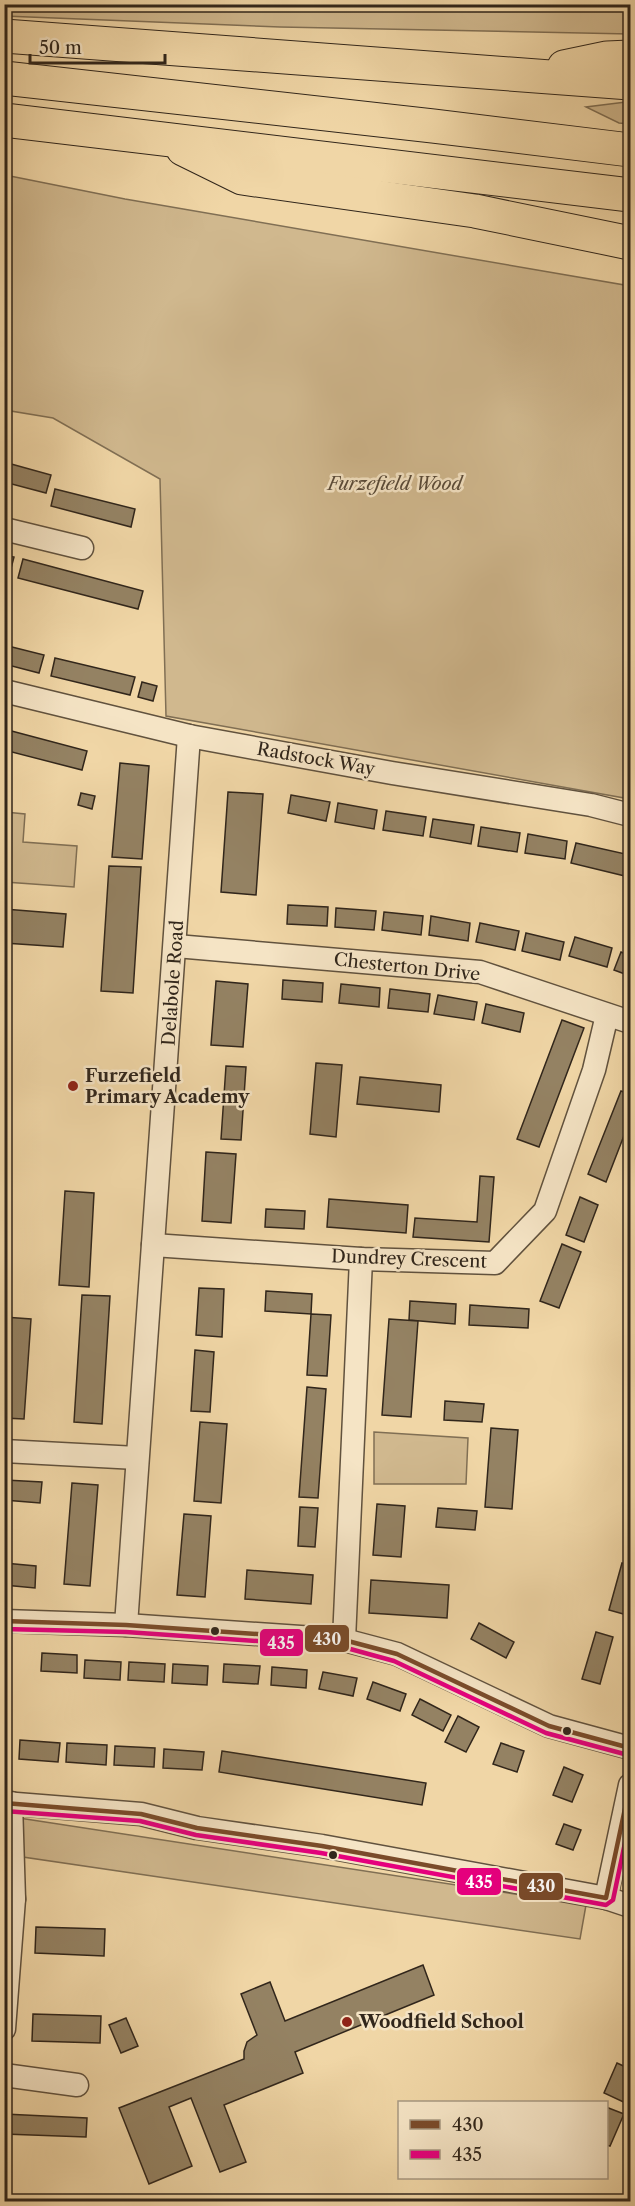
<svg xmlns="http://www.w3.org/2000/svg" width="635" height="2206" font-family="'Libre Caslon Text',serif">
<style>
.green{fill:#d0b88e;stroke:#806f54;stroke-width:1.5}
.building{fill:#948263;stroke:#31261b;stroke-width:1.5}
.lines{fill:none;stroke-linecap:round;stroke-linejoin:round}
.minor-casing{stroke:#61523e;stroke-width:25}
.highway-casing{stroke:#31261b;stroke-width:35}
.minor{stroke:#f5e4c5;stroke-width:22}
.highway{stroke:#f0d6a6;stroke-width:33}
.bus-1-casing{stroke:#f5e4c5;stroke-width:9}
.bus-2-casing{stroke:#f5e4c5;stroke-width:9}
.bus-1{stroke:#7a4b2a;stroke-width:4.5}
.bus-2{stroke:#e5007d;stroke-width:4.5}
.poi-dot{fill:#8f2418;stroke:#f5e4c5;stroke-width:2}
.bus-dot{fill:#31261b;stroke:#f5e4c5;stroke-width:2}
.labels{text-anchor:middle;stroke-width:5;stroke-linejoin:round;paint-order:stroke}
.park-label{font-size:18px;font-style:italic;fill:#594a38;stroke:#f5e4c5}
.street-label{font-size:18px;fill:#31261b;stroke:#f5e4c5}
.poi-label{font-size:18px;font-weight:bold;fill:#31261b;stroke:#f5e4c5;text-anchor:start}
.line-badge{stroke:#f5e4c5;stroke-width:2}
.badge-label{font-size:16px;text-anchor:middle;font-weight:bold;fill:#fff}
</style>
<rect width="100%" height="100%" fill="#f0d6a6"/>
<filter id="stains"><feTurbulence type="fractalNoise" baseFrequency=".00333" numOctaves="4"/><feColorMatrix values="0 0 0 0 .2 0 0 0 0 .09 0 0 0 0 .02 0 0 0 .5 -.17"/></filter>
<radialGradient id="worn" r=".72"><stop offset=".6" stop-color="#630" stop-opacity="0"/><stop offset="1" stop-color="#630" stop-opacity=".3"/></radialGradient>
<g class="green">
<path d="M630 4V34L280 27 4 16 5 4Z"/>
<path d="M626 102H630V124L619 123 586 107Z"/>
<path d="M5 175 125 199 630 286V799L166 716 160 479 53 418 5 410Z"/>
<path d="M5 812 25 814 23 842 77 846 74 887 5 882Z"/>
<path d="M374 1432 468 1438 466 1484H374Z"/>
<path d="M19 1818 586 1905 580 1939 23 1857Z"/>
</g>
<g class="building">
<path d="M4 462 51 475 46 493 4 482Z"/>
<path d="M55 489 135 509 131 527 51 506Z"/>
<path d="M4 555 14 557 9 576 4 575Z"/>
<path d="M23 559 143 591 138 609 18 578Z"/>
<path d="M4 645 44 655 39 673 4 664Z"/>
<path d="M55 658 135 677 130 695 51 676Z"/>
<path d="M142 682 157 686 153 701 138 697Z"/>
<path d="M4 729 87 751 82 770 4 750Z"/>
<path d="M120 763 149 766 142 859 112 857Z"/>
<path d="M228 792 263 794 256 895 221 892Z"/>
<path d="M81 793 95 796 92 809 78 805Z"/>
<path d="M291 795 330 802 326 821 288 813Z"/>
<path d="M338 803 377 810 374 829 335 822Z"/>
<path d="M386 811 426 817 423 836 383 830Z"/>
<path d="M433 819 474 825 471 844 430 837Z"/>
<path d="M481 827 520 833 517 852 478 846Z"/>
<path d="M528 834 567 841 565 859 525 853Z"/>
<path d="M576 843 630 855 629 877 571 863Z"/>
<path d="M109 866 141 867 133 993 101 991Z"/>
<path d="M288 905 328 907 327 926 287 924Z"/>
<path d="M336 908 376 911 374 930 335 927Z"/>
<path d="M4 909 66 914 63 947 4 943Z"/>
<path d="M384 912 423 916 421 935 382 930Z"/>
<path d="M431 916 470 923 468 941 429 935Z"/>
<path d="M480 923 519 931 515 950 476 942Z"/>
<path d="M526 933 564 942 560 960 522 951Z"/>
<path d="M575 937 612 948 607 967 569 956Z"/>
<path d="M621 952 630 956V976L614 970Z"/>
<path d="M283 980 323 983 322 1002 282 999Z"/>
<path d="M216 981 248 984 243 1047 211 1045Z"/>
<path d="M341 984 380 988 379 1007 339 1003Z"/>
<path d="M390 989 430 994 428 1012 388 1008Z"/>
<path d="M438 995 477 1002 474 1020 434 1014Z"/>
<path d="M486 1004 524 1013 520 1032 482 1023Z"/>
<path d="M562 1020 584 1028 539 1147 517 1139Z"/>
<path d="M316 1063 342 1065 336 1137 310 1134Z"/>
<path d="M226 1066 246 1067 241 1140 221 1139Z"/>
<path d="M360 1077 441 1085 439 1112 357 1104Z"/>
<path d="M621 1091 630 1094V1120L606 1182 588 1174Z"/>
<path d="M206 1152 236 1154 231 1223 202 1221Z"/>
<path d="M480 1176 494 1177 489 1242 413 1237 415 1218 477 1222Z"/>
<path d="M65 1191 94 1193 89 1287 59 1285Z"/>
<path d="M580 1197 598 1205 584 1242 566 1235Z"/>
<path d="M329 1199 408 1205 406 1233 327 1227Z"/>
<path d="M266 1209 305 1211 304 1229 265 1227Z"/>
<path d="M562 1244 581 1252 559 1308 540 1301Z"/>
<path d="M199 1288 224 1289 222 1337 196 1335Z"/>
<path d="M266 1291 312 1294 311 1314 265 1311Z"/>
<path d="M82 1295 110 1296 102 1424 74 1422Z"/>
<path d="M410 1301 456 1304 455 1324 409 1320Z"/>
<path d="M470 1305 529 1309 528 1328 469 1325Z"/>
<path d="M311 1314 331 1315 327 1376 307 1375Z"/>
<path d="M4 1317 31 1319 24 1419 4 1418Z"/>
<path d="M389 1319 418 1321 411 1417 382 1415Z"/>
<path d="M195 1350 214 1352 210 1412 191 1411Z"/>
<path d="M307 1387 326 1389 318 1498 299 1497Z"/>
<path d="M445 1401 484 1404 482 1422 444 1420Z"/>
<path d="M200 1422 227 1424 221 1503 194 1501Z"/>
<path d="M491 1428 518 1430 512 1509 485 1507Z"/>
<path d="M5 1480 42 1482 40 1503 4 1500Z"/>
<path d="M72 1483 98 1485 90 1586 64 1584Z"/>
<path d="M377 1504 405 1506 401 1557 373 1555Z"/>
<path d="M300 1507 318 1508 315 1547 298 1546Z"/>
<path d="M438 1508 477 1511 475 1530 436 1527Z"/>
<path d="M184 1514 211 1516 205 1597 177 1595Z"/>
<path d="M4 1563 36 1566 35 1588 4 1585Z"/>
<path d="M622 1563 630 1565V1601L627 1615 609 1610Z"/>
<path d="M247 1570 313 1575 311 1604 245 1599Z"/>
<path d="M371 1580 449 1585 447 1618 369 1613Z"/>
<path d="M479 1623 514 1642 506 1658 471 1639Z"/>
<path d="M596 1632 613 1637 600 1684 582 1679Z"/>
<path d="M42 1653 77 1655V1673L41 1671Z"/>
<path d="M85 1660 121 1662 120 1680 84 1678Z"/>
<path d="M129 1662 165 1664 164 1682 128 1680Z"/>
<path d="M173 1664 208 1666 207 1685 172 1683Z"/>
<path d="M224 1664 260 1666 258 1684 223 1682Z"/>
<path d="M272 1667 307 1670 306 1688 271 1685Z"/>
<path d="M323 1672 357 1678 353 1696 319 1689Z"/>
<path d="M373 1682 406 1694 400 1711 367 1699Z"/>
<path d="M420 1699 451 1715 443 1731 412 1715Z"/>
<path d="M458 1716 479 1727 466 1752 445 1742Z"/>
<path d="M4 1739 11 1740 10 1759 4 1758Z"/>
<path d="M20 1740 60 1743 58 1762 19 1759Z"/>
<path d="M67 1743 107 1745 106 1765 66 1762Z"/>
<path d="M501 1743 524 1751 517 1772 493 1764Z"/>
<path d="M115 1746 155 1748 154 1767 114 1765Z"/>
<path d="M164 1749 204 1752 202 1770 163 1768Z"/>
<path d="M222 1751 426 1783 422 1805 219 1772Z"/>
<path d="M564 1767 583 1775 572 1802 553 1795Z"/>
<path d="M564 1824 581 1830 573 1850 556 1844Z"/>
<path d="M36 1927 105 1929 104 1956 35 1953Z"/>
<path d="M423 1965 434 1995 295 2052 303 2073 224 2105 246 2162 220 2172 191 2098 169 2107 192 2166 149 2184 119 2108 244 2059V2051L247 2042 257 2035 241 1994 270 1982 285 2021Z"/>
<path d="M33 2014 101 2016 100 2043 32 2041Z"/>
<path d="M126 2018 138 2046 121 2053 109 2025Z"/>
<path d="M630 2038V2056L624 2053Z"/>
<path d="M617 2063 630 2069V2105L604 2093Z"/>
<path d="M606 2107 624 2114 610 2146 606 2145Z"/>
<path d="M4 2114 87 2118 86 2137 4 2134Z"/>
</g>
<g class="lines">
<defs>
<g id="minor">
<path d="M4 529 82 548"/>
<path d="M4 691 189 736 392 773 591 805 630 815"/>
<path d="M176 946 480 972 630 1022"/>
<path d="M153 1245 361 1259 495 1263 545 1211 594 1070 607 1015"/>
<path d="M4 1451 137 1458"/>
<path d="M4 1621 126 1625 344 1640 397 1654 549 1726 630 1748"/>
<path d="M126 1625C145 1329 170 1033 189 736"/>
<path d="M344 1640 361 1259"/>
<path d="M4 1803 141 1814 197 1828 322 1846 606 1898 630 1906"/>
<path d="M4 1898 14 1899 11 1803"/>
<path d="M606 1898 630 1785"/>
<path d="M4 2029 14 1899"/>
<path d="M4 2075 77 2085"/>
</g>
<g id="highway">
<path d="M4 36 630 83"/>
<path d="M564 67 607 58 630 57"/>
<path d="M4 78 433 126 630 150"/>
<path d="M4 120 630 195"/>
<path d="M183 149 242 178 475 211 630 243"/>
</g>
</defs>
<use href="#minor" class="minor-casing"/>
<use href="#highway" class="highway-casing"/>
<use href="#minor" class="minor"/>
<use href="#highway" class="highway"/>
<defs>
<g id="bus-1">
<path d="M4 1621 126 1625 344 1640 397 1654 549 1726 630 1748"/>
<path d="M4 1803 141 1814 197 1828 322 1846 606 1898 630 1785"/>
</g>
<g id="bus-2">
<path d="M4 1629 126 1632 343 1647 394 1661 546 1733 628 1755"/>
<path d="M4 1811 140 1821 196 1835 321 1853 606 1905 613 1900 630 1819"/>
</g>
</defs>
<use href="#bus-1" class="bus-1-casing"/>
<use href="#bus-2" class="bus-2-casing"/>
<use href="#bus-1" class="bus-1"/>
<use href="#bus-2" class="bus-2"/>
</g>
<g class="poi-dot">
<circle cx="73" cy="1086" r="6"/>
<circle cx="347" cy="2022" r="6"/>
</g>
<g class="bus-dot">
<circle cx="215" cy="1631" r="5"/>
<circle cx="567" cy="1731" r="5"/>
<circle cx="333" cy="1855" r="5"/>
</g>
<g class="labels">
<g class="park-label">
<text x="395" y="490">Furzefield Wood</text>
</g>
<g class="street-label">
<text transform="translate(316 759) rotate(10)" y="6">Radstock Way</text>
<text transform="translate(407 967) rotate(6)" y="6">Chesterton Drive</text>
<text transform="translate(173 983) rotate(-86)" y="6">Delabole Road</text>
<text transform="translate(409 1259) rotate(2)" y="6">Dundrey Crescent</text>
</g>
<g class="poi-label">
<text x="85" y="1082">Furzefield<tspan x="85" dy="21">Primary Academy</tspan></text>
<text x="359" y="2028">Woodfield School</text>
</g>
</g>
<g class="line-badge">
<rect x="304" y="1624" width="46" height="29" rx="6" fill="#7a4b2a"/>
<rect x="259" y="1628" width="45" height="29" rx="6" fill="#e5007d"/>
<rect x="456" y="1867" width="46" height="29" rx="6" fill="#e5007d"/>
<rect x="518" y="1872" width="46" height="29" rx="6" fill="#7a4b2a"/>
</g>
<g class="badge-label">
<text x="327" y="1645">430</text>
<text x="281" y="1649">435</text>
<text x="479" y="1888">435</text>
<text x="541" y="1892">430</text>
</g>
<rect width="635" height="2206" fill="none" stroke="#f0d6a6" stroke-width="24"/>
<rect x="6" y="6" width="623" height="2194" fill="none" stroke="#31261b" stroke-width="3"/>
<rect x="12" y="12" width="611" height="2182" fill="none" stroke="#31261b" stroke-width="1.5"/>
<rect x="398" y="2101" width="210" height="78" fill="#f5e4c5" stroke="#a79881" stroke-width="1.5"/>
<rect x="410" y="2120" width="30" height="9" fill="#7a4b2a" stroke="#a79881" stroke-width="1.5"/>
<text x="452" y="2131" font-size="18" fill="#31261b">430</text>
<rect x="410" y="2150" width="30" height="9" fill="#e5007d" stroke="#a79881" stroke-width="1.5"/>
<text x="452" y="2161" font-size="18" fill="#31261b">435</text>
<path d="M30 54v9h135v-9" fill="none" stroke="#31261b" stroke-width="3"/>
<text x="39" y="54" font-size="18" fill="#31261b" stroke="#f5e4c5" stroke-width="4.5" paint-order="stroke">50 m</text>
<rect width="100%" height="100%" filter="url(#stains)"/>
<rect width="100%" height="100%" fill="url(#worn)"/>
</svg>
